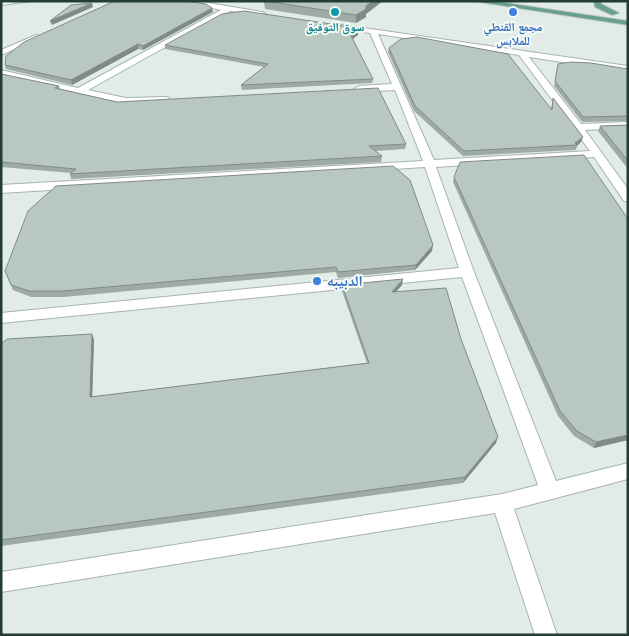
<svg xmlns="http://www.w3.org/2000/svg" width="629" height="636" font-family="Arial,'Noto Naskh Arabic',sans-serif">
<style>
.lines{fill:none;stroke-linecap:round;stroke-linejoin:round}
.street-casing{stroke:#a5b4ac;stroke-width:2}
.primary-casing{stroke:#c1c9c6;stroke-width:2}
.street{fill:#fff;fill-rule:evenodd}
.primary{fill:#68a08a;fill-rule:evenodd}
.wall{fill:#9eaba4}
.shaded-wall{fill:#818b86}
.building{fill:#b8c7bf;stroke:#818b86}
.culture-dot{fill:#0f9aa8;stroke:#f3f9f5;stroke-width:2}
.shop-dot{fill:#3f7fe0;stroke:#f3f9f5;stroke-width:2}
.labels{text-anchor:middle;stroke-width:4;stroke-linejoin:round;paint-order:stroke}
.far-culture-label{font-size:12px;font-weight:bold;fill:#0d838f;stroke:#f3f9f5}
.far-shop-label{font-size:12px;font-weight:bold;fill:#366cbe;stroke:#f3f9f5}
.shop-label{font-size:15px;font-weight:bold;fill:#366cbe;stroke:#f3f9f5;text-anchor:start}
</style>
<rect width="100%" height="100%" fill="#e2ece6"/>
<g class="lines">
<defs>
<g id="street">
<path d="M1 1H31L1 5Z"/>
<path d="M179 1H197L262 12 266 14 262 16 230 11 88 90 126 98 166 97 169 98V102L126 104 1 76V70L78 88 221 10Z"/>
<path d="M336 24 628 66V72L529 57 581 124 628 122V128L585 130 628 189V202L624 201 594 157 436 167 474 272 556 481 628 463V479L514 509 557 635H535L495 513 1 592V572L502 494 538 485 462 277 1 323V313L459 268 425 167 1 193V185L423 161 395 90 359 92 354 89 359 86 392 84 370 33 336 28ZM378 34 519 55 590 151 434 160Z"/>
<path d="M36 35 43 37 1 55V50Z"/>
</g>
<g id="primary">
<path d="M473 1H493L628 21V25Z"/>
<path d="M594 1H601V4L619 13 612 15 595 7Z"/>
</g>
</defs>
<use href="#street" class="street-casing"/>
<use href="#primary" class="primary-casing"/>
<use href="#street" class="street"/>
<use href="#primary" class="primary"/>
</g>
<g class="wall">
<path d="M264 2H382L366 14V17L356 23 265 9Z"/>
<path d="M213 12 143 50 138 49 72 85 6 69 5 65Z"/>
<path d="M358 35 353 39 373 79 372 83 242 90 241 85 264 67 165 49V45Z"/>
<path d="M389 48 551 109 553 98 583 137 581 142 577 146 576 150 463 156 414 111 388 52Z"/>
<path d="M558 64 628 69V121L582 122 554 86Z"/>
<path d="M1 74 59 86 60 89 117 102 406 144 405 149 375 151 382 156 381 162 71 179 70 174 71 173 1 167Z"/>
<path d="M628 125V169L598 131 600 126Z"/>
<path d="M454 177 628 440 594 448 574 436 558 416 453 182Z"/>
<path d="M432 251 415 270 338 278 336 272 64 297H31L13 290 5 271Z"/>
<path d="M342 285H402L397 291 461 339 496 443 463 483 1 546V344L92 334 94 340 92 397 367 363 342 291Z"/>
</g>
<g class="shaded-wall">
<path d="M373 1H382L366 14V17L356 23V15L366 6Z"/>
<path d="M92 3 93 7 52 25 50 21Z"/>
<path d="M212 8 213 12 143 50V46Z"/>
<path d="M358 31V35L351 40V36Z"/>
<path d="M138 44V49L72 85 71 80Z"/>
<path d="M583 137 581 142 577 146 575 143Z"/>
<path d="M433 245 432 251 415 270 416 265Z"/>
<path d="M403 279 402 285 391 297 392 292Z"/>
<path d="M92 334 94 340 92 403 90 397Z"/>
<path d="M628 435V440L594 448 596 442Z"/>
<path d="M498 437 496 443 463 483 465 477Z"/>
</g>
<g class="building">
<path d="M115 1H186L206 4 212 8 143 46 138 44 71 80 5 65 6 56 24 42Z"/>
<path d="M265 1H373L366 6V9L356 15Z"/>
<path d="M92 3 50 21 71 5Z"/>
<path d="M244 11 358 28V31L351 36 373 79 241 85 268 64 165 45 222 14Z"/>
<path d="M417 37 508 54 552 110 553 98 583 137 575 143 577 145 464 151 415 106 389 48 401 39Z"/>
<path d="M571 62 591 63 628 69V116L583 117 555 81 558 64Z"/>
<path d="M1 74 59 86 55 88 117 102 378 88 406 144 369 146 382 156 70 174 76 169 1 162Z"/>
<path d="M628 125V161L600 126Z"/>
<path d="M584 155 628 219V435L596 442 577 431 560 411 454 177 460 162Z"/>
<path d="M393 166 410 180 433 245 416 265 338 272 336 267 62 291H29L11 285 5 271 28 211 56 186Z"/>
<path d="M403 279 392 292 446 288 461 339 498 437 465 477 1 540V344L7 339 92 334 90 397 369 363 342 285Z"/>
</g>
<circle class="culture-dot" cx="335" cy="12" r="5"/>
<g class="shop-dot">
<circle cx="513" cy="12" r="5"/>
<circle cx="317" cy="281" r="5"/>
</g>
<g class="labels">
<g class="far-culture-label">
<text x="335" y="31">سوق التوفيق</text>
</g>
<g class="far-shop-label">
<text x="513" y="31">مجمع القنطي<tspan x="513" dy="14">للملابس</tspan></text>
</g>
<g class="shop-label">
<text x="327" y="286">الدبيبه</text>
</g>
</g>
<rect width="629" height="636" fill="none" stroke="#233d32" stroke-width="5"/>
</svg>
